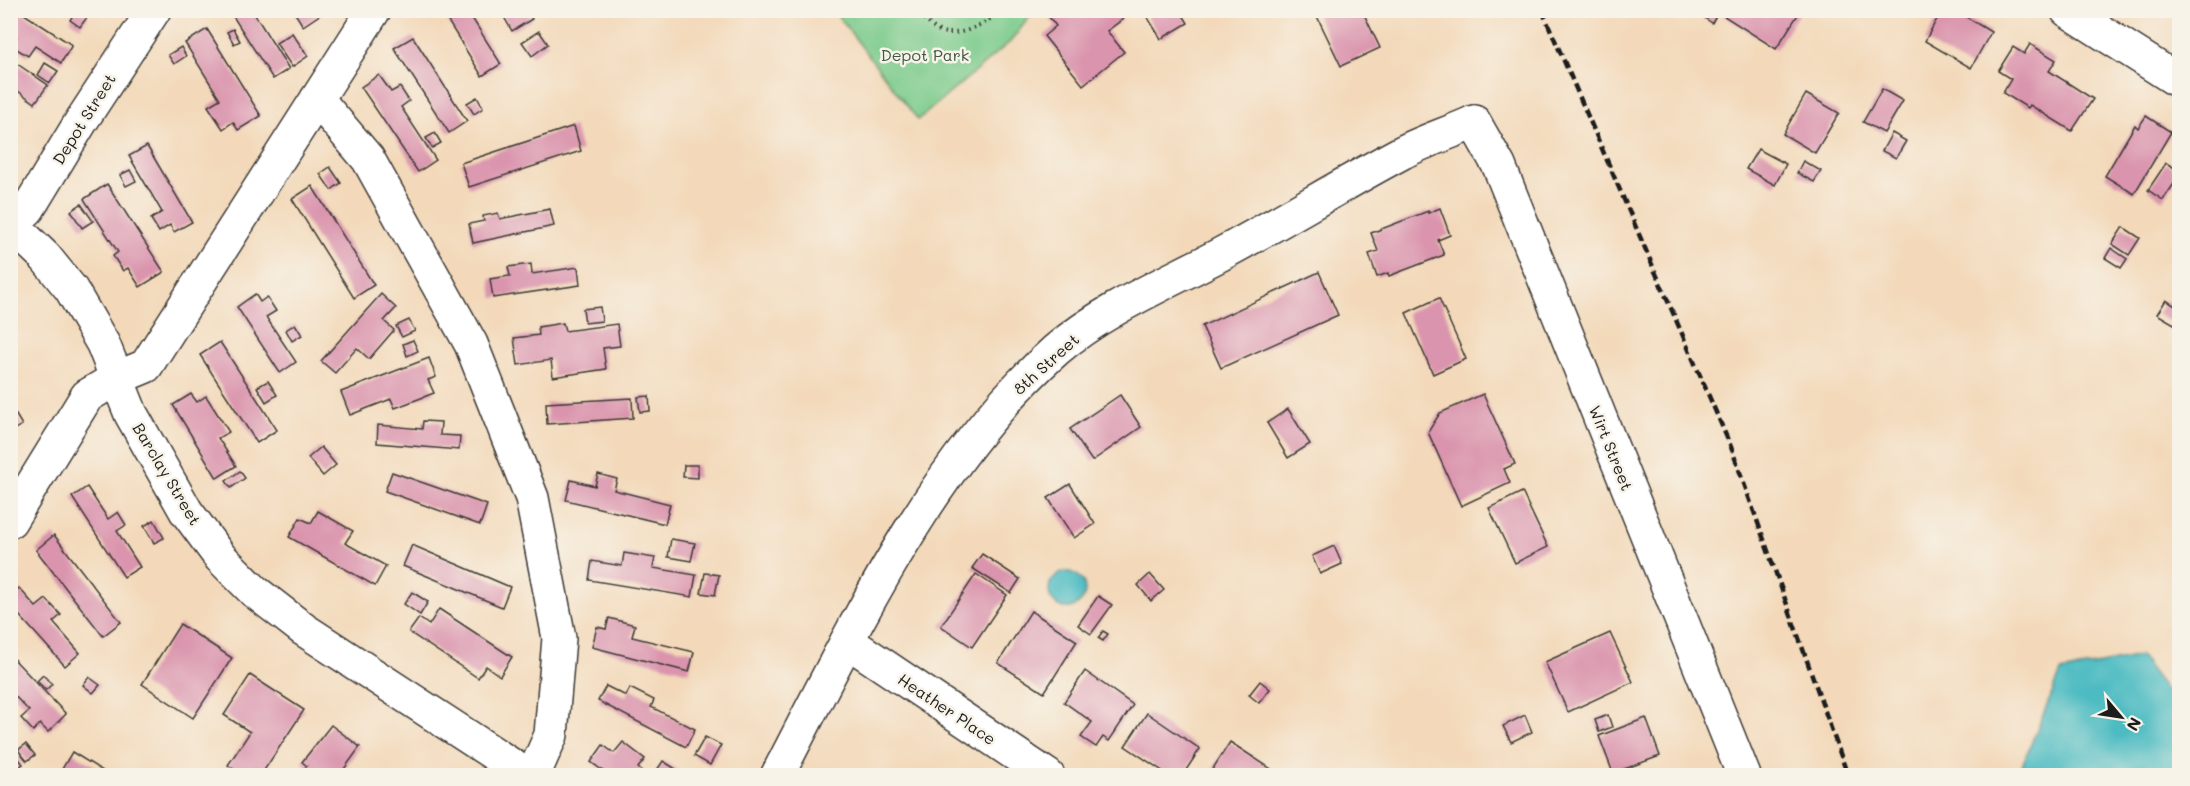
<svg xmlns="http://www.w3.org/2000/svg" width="2190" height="786" font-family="Mali,sans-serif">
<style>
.green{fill:#7ccb8c;stroke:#4c7454;stroke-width:1.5}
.water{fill:#4dbcc2;stroke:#346c6f;stroke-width:1.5}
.building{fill:#da94ad}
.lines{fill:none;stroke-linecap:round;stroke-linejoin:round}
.minor-casing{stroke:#3c3834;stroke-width:36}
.path{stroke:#3c3834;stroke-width:4;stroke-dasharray:1.5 4.5;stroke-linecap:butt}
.minor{stroke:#fff;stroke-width:33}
.rail{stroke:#1c1c1c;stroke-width:4.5;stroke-dasharray:9 4.5;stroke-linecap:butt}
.labels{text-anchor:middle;stroke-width:5;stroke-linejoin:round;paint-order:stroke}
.park-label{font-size:16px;fill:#3e5943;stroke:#f7f3e8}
.street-label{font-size:16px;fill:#1c1c1c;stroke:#f7f3e8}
</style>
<rect width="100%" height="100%" fill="#f7f3e8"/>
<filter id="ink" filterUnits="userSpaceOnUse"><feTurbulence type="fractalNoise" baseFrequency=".0167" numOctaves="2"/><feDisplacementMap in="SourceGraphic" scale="12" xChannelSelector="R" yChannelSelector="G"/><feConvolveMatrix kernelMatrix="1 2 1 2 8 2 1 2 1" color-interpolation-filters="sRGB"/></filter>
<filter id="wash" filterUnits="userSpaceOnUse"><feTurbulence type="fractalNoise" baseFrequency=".008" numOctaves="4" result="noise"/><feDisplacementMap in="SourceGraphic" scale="24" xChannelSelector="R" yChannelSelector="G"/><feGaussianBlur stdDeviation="1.35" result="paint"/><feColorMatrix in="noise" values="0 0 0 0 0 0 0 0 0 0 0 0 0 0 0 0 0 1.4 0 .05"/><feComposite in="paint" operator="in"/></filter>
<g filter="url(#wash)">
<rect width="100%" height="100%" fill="#f3d9ba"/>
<path class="green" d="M834 11H1034L1011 41 918 120Z"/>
<g class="water">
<circle cx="1067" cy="590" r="18"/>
<path d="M2140 656 2179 707V775H2018L2061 672Z"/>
</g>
<g id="blocks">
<g class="building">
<path d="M10 10H18L72 45 61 63 35 46 28 56 12 46 17 37 10 33Z"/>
<path d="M76 10H80L88 16 80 27 70 20Z"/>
<path d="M229 10H252L289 69 273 79Z"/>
<path d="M293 10H323L324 12 303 26Z"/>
<path d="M441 10H467L501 64 482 76Z"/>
<path d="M500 10H526L532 19 512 31Z"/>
<path d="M1057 10H1065L1069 15 1075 10H1116L1123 19 1107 31 1124 52 1083 85 1044 36 1056 26 1049 17Z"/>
<path d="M1143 10H1180L1188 23 1161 39Z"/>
<path d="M1314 10H1362L1380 48 1341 66Z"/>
<path d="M1693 10H1795L1799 13 1776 49 1718 12 1712 23Z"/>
<path d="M1942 10H1955L1991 32 1971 68 1925 41Z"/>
<path d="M207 29 261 116 238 130 233 122 223 129 208 106 220 99 185 43Z"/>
<path d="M233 29 240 41 234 44 227 32Z"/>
<path d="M539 31 548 44 532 56 522 42Z"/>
<path d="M292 33 308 56 292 67 276 43Z"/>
<path d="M413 37 467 121 449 133 394 48Z"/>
<path d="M2030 44 2056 60 2049 71 2093 99 2072 131 2030 105 2028 108 2003 93 2011 79 1998 71 2013 47 2024 54Z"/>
<path d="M181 47 186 56 174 64 168 55Z"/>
<path d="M10 59 48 85 35 103 15 89 10 94Z"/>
<path d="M45 63 58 71 50 83 38 75Z"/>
<path d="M379 75 391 92 400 87 409 101 401 107 436 160 418 172 361 87Z"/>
<path d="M1882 89 1903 101 1884 133 1863 122Z"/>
<path d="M1806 94 1839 113 1815 153 1783 134Z"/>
<path d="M477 97 483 108 474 114 467 103Z"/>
<path d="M2146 116 2171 132 2134 194 2105 176 2135 125 2138 128Z"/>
<path d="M574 126 581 151 469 187 461 163Z"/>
<path d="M435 133 441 143 432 148 426 138Z"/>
<path d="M1892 133 1906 141 1896 158 1882 151Z"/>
<path d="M147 146 192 222 174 232 170 225 159 232 151 219 162 212 129 156Z"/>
<path d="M1758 149 1786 164 1775 185 1746 169Z"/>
<path d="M1803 161 1821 171 1814 182 1797 173Z"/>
<path d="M2166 163 2180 171V175L2163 200 2148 190Z"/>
<path d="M330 167 341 183 331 190 320 174Z"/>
<path d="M130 170 136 181 126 186 120 175Z"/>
<path d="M107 184 164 272 140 287 128 268 123 271 113 256 118 252 84 199Z"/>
<path d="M312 186 374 285 354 298 292 199Z"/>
<path d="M81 204 93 221 82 228 71 211Z"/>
<path d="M1440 208 1450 235 1438 240 1444 255 1389 276 1388 273 1377 277 1369 254 1378 251 1371 233 1428 211V213Z"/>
<path d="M550 209 554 226 473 243 469 224 484 221 483 216 498 213 500 219Z"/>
<path d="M2123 227 2140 238 2129 255 2112 244Z"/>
<path d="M2111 248 2127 259 2121 268 2105 258Z"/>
<path d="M531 264 532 274 578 267 580 285 493 298 490 279 510 276 508 267Z"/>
<path d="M1319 272 1338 315 1221 368 1202 326Z"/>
<path d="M255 294 260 302 267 297 276 311 266 317 296 362 280 373 237 307Z"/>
<path d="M381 294 396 308 384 321 394 330 369 359 357 348 335 373 321 361Z"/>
<path d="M1439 298 1466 359 1433 374 1406 313Z"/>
<path d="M2166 300 2180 309V315L2174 324 2157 314Z"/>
<path d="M600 307 602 321 585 323 583 309Z"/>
<path d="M409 320 415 331 402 337 396 326Z"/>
<path d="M563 323 565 331 617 324 620 346 603 348 606 369 553 377 551 360 518 365 514 338 539 335 538 327Z"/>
<path d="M295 324 302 335 292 341 286 330Z"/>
<path d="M413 340 418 351 407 356 403 344Z"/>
<path d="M220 342 277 430 257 443 200 355Z"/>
<path d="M429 358 436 377 428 380 434 393 395 408 391 399 350 415 341 392Z"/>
<path d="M268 381 277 395 266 402 257 387Z"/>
<path d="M191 394 197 402 206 396 229 432 218 438 236 466 217 478 173 405Z"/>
<path d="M1483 394 1515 464 1504 469 1510 483 1461 506 1428 432 1440 413Z"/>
<path d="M1120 395 1141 427 1092 461 1070 429Z"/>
<path d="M649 396 650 411 640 412 638 397Z"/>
<path d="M632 398 633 418 547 424 546 403Z"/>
<path d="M10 405 22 425 10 432Z"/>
<path d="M1288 409 1310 444 1288 458 1267 423Z"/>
<path d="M423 421 441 422 440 435 460 436 459 450 377 443 378 425 422 429Z"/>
<path d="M321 447 336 465 323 476 308 458Z"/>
<path d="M684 465H698V478L683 477Z"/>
<path d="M240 471 245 478 231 488 226 481Z"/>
<path d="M392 472 487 505 480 525 385 491Z"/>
<path d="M598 474 617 479 614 490 670 504 665 524 566 500 571 480 595 486Z"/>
<path d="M1070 484 1095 524 1074 538 1048 498Z"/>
<path d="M87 487 108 519 118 512 126 525 117 531 140 567 124 577 72 497Z"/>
<path d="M1522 492 1548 547 1515 563 1489 508Z"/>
<path d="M318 511 353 531 345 543 386 566 375 586 289 537 300 518 311 523Z"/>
<path d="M154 520 164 538 154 543 144 526Z"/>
<path d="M54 535 121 622 103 636 36 550Z"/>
<path d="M671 539 695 543 691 561 668 557Z"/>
<path d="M412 545 510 587 502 607 403 566Z"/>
<path d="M1334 546 1342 564 1320 574 1312 556Z"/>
<path d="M624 553 655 558 653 568 696 575 692 597 589 580 592 561 622 566Z"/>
<path d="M982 554 1020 579 1011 593 972 568Z"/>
<path d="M705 573 719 575 715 595 701 593Z"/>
<path d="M976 574 1007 595 972 647 941 626Z"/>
<path d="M1150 574 1164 590 1151 601 1138 585Z"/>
<path d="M19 588 36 607 46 599 61 615 53 622 80 653 65 666 10 605V596Z"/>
<path d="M412 592 428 602 420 615 404 604Z"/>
<path d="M1098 596 1112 605 1091 634 1078 625Z"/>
<path d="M439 609 512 657 500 676 486 666 478 678 409 632 419 618 429 625Z"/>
<path d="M1031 611 1077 641 1044 693 998 663Z"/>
<path d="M609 618 635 625 632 637 694 652 689 672 592 647 597 627 606 629Z"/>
<path d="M180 624 232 658 193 718 142 684Z"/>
<path d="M1103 631 1108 634 1103 641 1098 638Z"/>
<path d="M1610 633 1633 682 1568 712 1545 662Z"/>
<path d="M10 655 66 714 48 732 40 724 33 731 21 718 29 711 10 691Z"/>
<path d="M1085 671 1133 705 1109 741 1103 737 1096 747 1081 737 1092 722 1064 702Z"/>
<path d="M43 675 52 684 46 690 37 681Z"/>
<path d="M250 675 304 710 261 775 255 770 252 776H243L228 765 250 732 224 715Z"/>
<path d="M89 677 100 685 93 693 83 685Z"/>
<path d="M1260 681 1270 689 1259 703 1249 695Z"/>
<path d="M606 686 626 696 630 688 654 700 651 707 695 729 686 747 598 701Z"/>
<path d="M1147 713 1200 749 1182 776H1170L1125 746Z"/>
<path d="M1525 715 1532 732 1511 742 1503 726Z"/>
<path d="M1608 715 1612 727 1599 732 1595 720Z"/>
<path d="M1646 718 1660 756 1613 773 1599 736Z"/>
<path d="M331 725 360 747 339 776H310L303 770 307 766 302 762Z"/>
<path d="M705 737 721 745 710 765 694 756Z"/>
<path d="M623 742 645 759 638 768 648 776H610L591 762 603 745 614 753Z"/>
<path d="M1230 742 1282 776H1208Z"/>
<path d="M26 744 35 755 27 761 18 750Z"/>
<path d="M10 748 23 764 10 773Z"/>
<path d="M72 752 103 771 101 776H58Z"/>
<path d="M663 761 679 771 676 776H659L655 773Z"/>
</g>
</g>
</g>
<g filter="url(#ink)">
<use href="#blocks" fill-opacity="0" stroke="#3c3834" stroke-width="1.5"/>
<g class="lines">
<defs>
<g id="minor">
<path d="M2067 10 2180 82"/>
<path d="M317 99 368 159 471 344 532 498 559 638 551 735 533 776"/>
<path d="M1474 122 1499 166 1744 776"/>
<path d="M10 226 28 209 82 120 154 10"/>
<path d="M13 226 45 257 71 289 103 344 131 414 186 511 220 557 254 591 303 629 528 776"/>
<path d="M10 521 87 396 117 378 146 366 374 10"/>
<path d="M847 641 1048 776"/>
<path d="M777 776C853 630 932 460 1056 350 1105 308 1167 283 1223 253 1283 221 1341 185 1401 153 1424 141 1450 133 1474 122"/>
</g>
</defs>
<use href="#minor" class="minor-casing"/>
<path class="path" d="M916 10C922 16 930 26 937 30 959 40 986 23 1003 10"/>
<use href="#minor" class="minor"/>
<path class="rail" d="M1542 10 1731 447 1848 776"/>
</g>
</g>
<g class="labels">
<g class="park-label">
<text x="925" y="61">Depot Park</text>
</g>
<g class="street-label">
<text transform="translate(84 119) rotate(-58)" y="6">Depot Street</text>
<text transform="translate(1046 364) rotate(-42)" y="6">8th Street</text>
<text transform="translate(1611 448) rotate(68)" y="6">Wirt Street</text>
<text transform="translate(167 474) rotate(59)" y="6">Barclay Street</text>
<text transform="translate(947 709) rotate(34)" y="6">Heather Place</text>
</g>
</g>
<rect width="2190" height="786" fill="none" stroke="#f7f3e8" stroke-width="36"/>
<g transform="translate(2121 717) rotate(119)" stroke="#f7f3e8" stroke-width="4.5" paint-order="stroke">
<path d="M0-4.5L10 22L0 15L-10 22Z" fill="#1c1c1c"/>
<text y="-9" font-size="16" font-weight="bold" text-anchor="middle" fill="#1c1c1c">N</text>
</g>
</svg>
